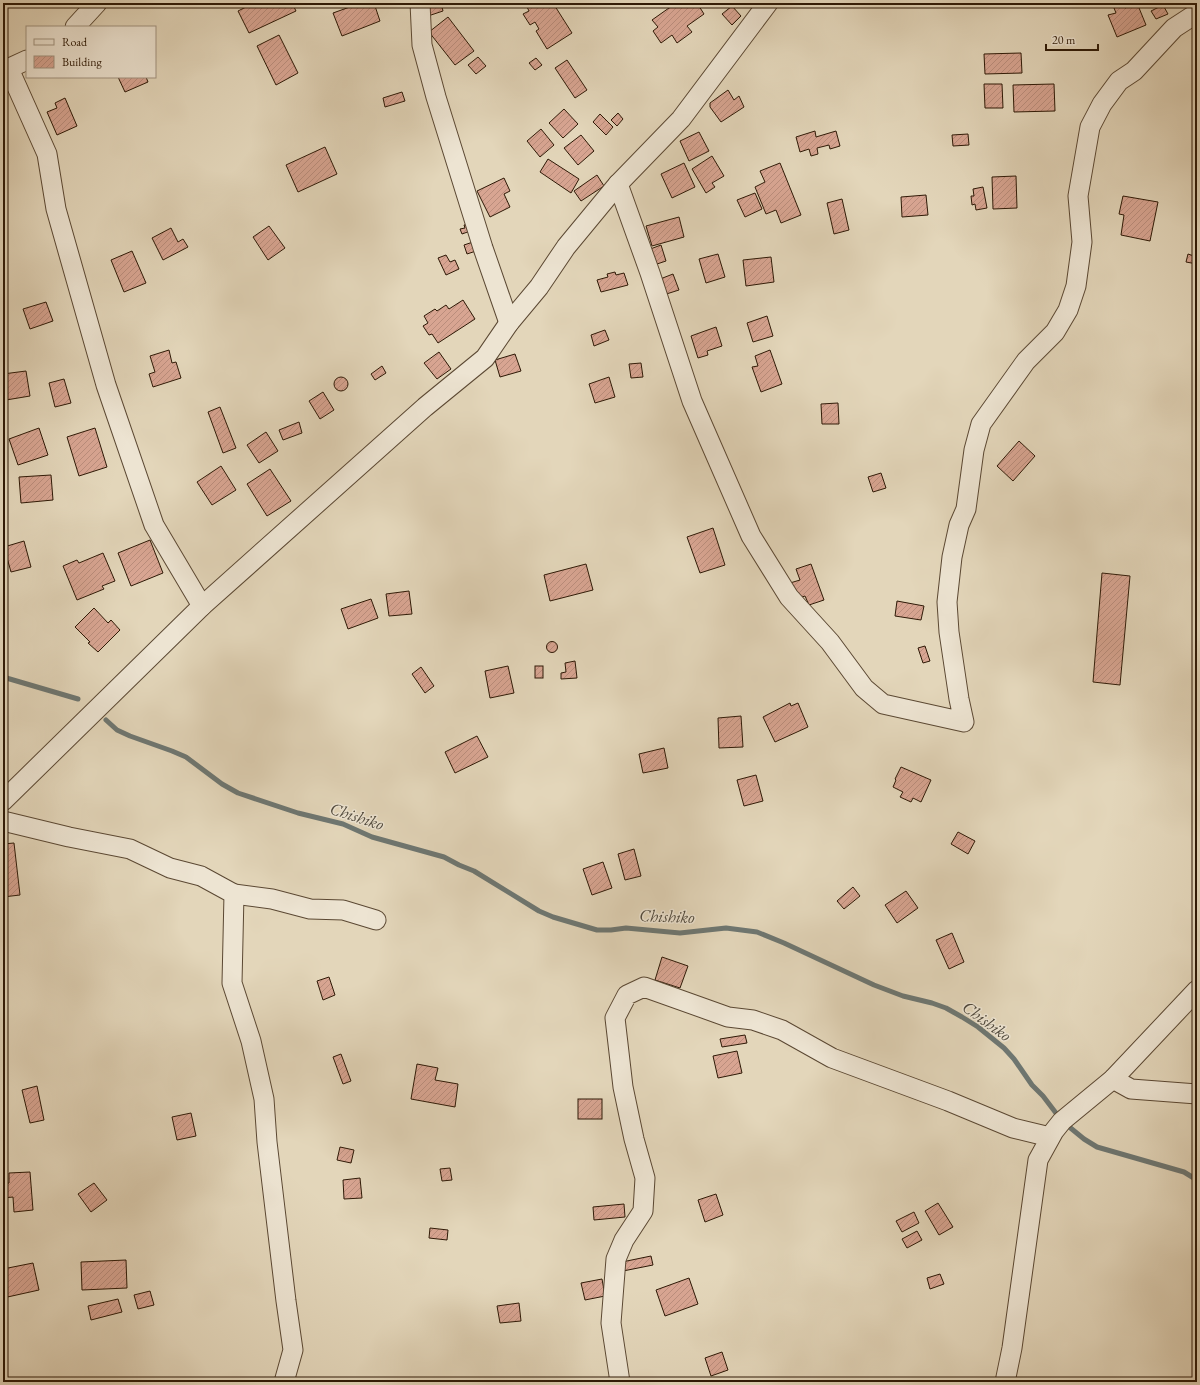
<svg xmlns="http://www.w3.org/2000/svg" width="1200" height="1385" font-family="'EB Garamond',serif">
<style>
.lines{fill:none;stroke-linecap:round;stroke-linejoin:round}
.stream{stroke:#6e7772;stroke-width:5}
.building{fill:url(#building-hatch);stroke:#2e1906}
.minor-casing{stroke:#5b4833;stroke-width:21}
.minor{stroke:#ede4d2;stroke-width:19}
.labels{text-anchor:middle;stroke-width:3;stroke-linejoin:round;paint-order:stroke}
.water-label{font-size:17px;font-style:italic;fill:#4e483c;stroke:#ede4d2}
</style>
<defs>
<pattern id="building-hatch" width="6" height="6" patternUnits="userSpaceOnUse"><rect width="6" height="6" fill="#d8a592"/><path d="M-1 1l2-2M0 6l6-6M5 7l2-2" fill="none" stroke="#ba8d7c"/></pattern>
</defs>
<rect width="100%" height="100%" fill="#e3d6ba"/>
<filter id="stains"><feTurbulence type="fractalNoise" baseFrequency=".005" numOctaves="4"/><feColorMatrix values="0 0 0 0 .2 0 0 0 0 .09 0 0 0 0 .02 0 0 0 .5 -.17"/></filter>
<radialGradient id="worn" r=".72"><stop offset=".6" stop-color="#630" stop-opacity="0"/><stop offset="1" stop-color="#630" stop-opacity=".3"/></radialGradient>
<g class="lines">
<g class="stream">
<path d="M3 677 78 699"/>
<path d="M106 720 117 730 130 736 172 751 186 757 222 784 238 793 298 813 343 824 372 837 444 857 459 865 474 871 539 911 553 917 597 930H611L626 928 680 933 726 928 757 932 784 943 874 985 903 996 932 1003 946 1008 962 1017 978 1027 1004 1048 1014 1059 1032 1085 1043 1096 1062 1121 1084 1139 1097 1147 1184 1172 1197 1180"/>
</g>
</g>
<g class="building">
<path d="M250 3H292L296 11 249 33 238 11 250 5Z"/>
<path d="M361 3H374L380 21 342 36 333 13Z"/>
<path d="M434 3H441L443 11 428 16 425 6Z"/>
<path d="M525 3H553L572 33 547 49 536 31 539 29 535 22 530 25 523 14 529 11Z"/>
<path d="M676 3H697L704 14 687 26 692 32 677 43 672 35 661 43 653 31 658 27 652 20Z"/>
<path d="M1137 3 1146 25 1117 37 1108 15 1116 13 1114 8 1123 4 1125 8Z"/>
<path d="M1163 5 1168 14 1156 19 1151 11Z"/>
<path d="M732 6 741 16 732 25 722 14Z"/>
<path d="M448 17 474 51 455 65 429 32Z"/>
<path d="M279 35 298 73 276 85 257 46Z"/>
<path d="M1021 53 1022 73 985 74 984 54Z"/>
<path d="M478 57 486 66 476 74 468 65Z"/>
<path d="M536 58 542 65 535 70 529 63Z"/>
<path d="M567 60 587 90 575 98 555 68Z"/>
<path d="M118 77H146L148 82 125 92Z"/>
<path d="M984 84H1002L1003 108H985Z"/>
<path d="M1054 84 1055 111 1014 112 1013 85Z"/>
<path d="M728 90 734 100 739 96 744 107 721 122 710 107V103Z"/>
<path d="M402 92 405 101 385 107 383 98Z"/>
<path d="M65 98 77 126 57 135 47 112 57 108 55 103Z"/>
<path d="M564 109 578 124 563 138 549 123Z"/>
<path d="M618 113 623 119 617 126 611 120Z"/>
<path d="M600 114 613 127 606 135 593 122Z"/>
<path d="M541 129 554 145 540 157 527 141Z"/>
<path d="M815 131 816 137 836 131 840 146 830 149 829 145 817 148 818 154 811 156 809 149 800 152 796 137Z"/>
<path d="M699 132 709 151 689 161 680 141Z"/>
<path d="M968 134 969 145 953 146 952 135Z"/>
<path d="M581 135 594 151 578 165 564 148Z"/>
<path d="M325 147 337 174 298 192 286 165Z"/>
<path d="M712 156 724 176 712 183 715 187 706 193 692 169Z"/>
<path d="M548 159 579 179 571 193 540 172Z"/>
<path d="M684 163 695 187 672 198 661 174Z"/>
<path d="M780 163 801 215 781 223 776 210 766 214 755 187 765 182 760 171Z"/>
<path d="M597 175 604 186 581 201 574 191Z"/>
<path d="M1016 176 1017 208 993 209 992 177Z"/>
<path d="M504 178 510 191 504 194 510 207 490 217 477 191Z"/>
<path d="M983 187 987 208 976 210 975 204 972 205 971 196H974L973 189Z"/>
<path d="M755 193 762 209 745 217 737 200Z"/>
<path d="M926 195 928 215 902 217 901 197Z"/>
<path d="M1123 196 1158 202 1150 241 1121 235 1124 215 1119 214Z"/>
<path d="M842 199 849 230 834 234 827 203Z"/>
<path d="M679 217 684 237 652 246 646 226Z"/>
<path d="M471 223 473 230 462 234 460 229 465 228 464 225Z"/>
<path d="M269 226 285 248 268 260 253 237Z"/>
<path d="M171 228 178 242 183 239 188 247 163 260 152 238Z"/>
<path d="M476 241 479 250 467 254 464 245Z"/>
<path d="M661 245 666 261 651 266 645 251Z"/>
<path d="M132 251 146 283 124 292 111 260Z"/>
<path d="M718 254 725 277 706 283 699 259Z"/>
<path d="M1188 254 1197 257V264L1186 262Z"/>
<path d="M446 255 450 262 455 260 459 269 446 275 438 258Z"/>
<path d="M771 257 774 282 746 286 743 260Z"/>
<path d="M615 272 616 275 624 273 628 285 601 292 597 280 608 277 607 274Z"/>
<path d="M673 274 679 290 660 296 655 281Z"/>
<path d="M463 300 475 319 438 343 432 334 429 335 423 326 428 323 424 316 435 309 437 311 446 305 449 309Z"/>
<path d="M46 302 53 321 30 329 23 309Z"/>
<path d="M767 316 773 336 753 342 747 323Z"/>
<path d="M716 327 722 346 707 351 708 355 698 358 691 336Z"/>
<path d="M605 330 609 340 594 346 591 335Z"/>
<path d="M169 350 172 363 176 362 181 378 153 387 149 374 155 372 150 356Z"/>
<path d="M770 350 782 384 761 392 752 367 758 366 755 356Z"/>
<path d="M439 352 451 369 437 379 424 363Z"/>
<path d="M515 354 521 371 500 377 495 360Z"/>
<path d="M641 363 643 377 631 378 629 364Z"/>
<path d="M382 366 386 373 375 380 371 374Z"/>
<path d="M26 371 30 396 6 400 3 374Z"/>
<circle cx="341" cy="384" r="7"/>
<path d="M609 377 615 397 595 403 589 384Z"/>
<path d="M64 379 71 403 55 407 49 383Z"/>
<path d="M323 392 334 410 320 419 309 401Z"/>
<path d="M838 403 839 424H822L821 404Z"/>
<path d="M220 407 236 448 223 453 208 412Z"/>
<path d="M299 422 302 433 283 440 279 430Z"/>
<path d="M39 428 48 455 18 465 9 439Z"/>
<path d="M95 428 107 467 79 476 67 437Z"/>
<path d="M266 432 278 451 259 463 247 445Z"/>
<path d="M1019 441 1035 456 1013 481 997 466Z"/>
<path d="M221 466 236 490 212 505 197 482Z"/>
<path d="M270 469 291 501 267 516 247 484Z"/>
<path d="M881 473 886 488 873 492 868 477Z"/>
<path d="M51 475 53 500 21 503 19 477Z"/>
<path d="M713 528 725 565 700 573 687 537Z"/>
<path d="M150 540 163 573 131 586 118 553Z"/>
<path d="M24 541 31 567 11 572 4 547Z"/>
<path d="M103 553 115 581 102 586 104 589 77 600 63 566 77 560 79 563Z"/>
<path d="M586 564 593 590 550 601 544 575Z"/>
<path d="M811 564 824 600 809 605 805 596 796 599 790 583 800 580 796 569Z"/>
<path d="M1102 573 1130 576 1120 685 1093 682Z"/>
<path d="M409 591 412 614 389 616 386 594Z"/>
<path d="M371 599 378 618 348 629 341 609Z"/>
<path d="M897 601 924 606 921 620 895 616Z"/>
<path d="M94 608 108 623 111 620 120 630 98 652 88 643 90 642 75 627Z"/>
<circle cx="552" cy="647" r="5.5"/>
<path d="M925 646 930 661 923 663 918 648Z"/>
<path d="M575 661 577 678 561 679V673L566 672 565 663Z"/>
<path d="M508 666 514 693 490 698 485 671Z"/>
<rect x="535" y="666" width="8" height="12"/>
<path d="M421 667 434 686 425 693 412 674Z"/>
<path d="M790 703 791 706 798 703 808 727 775 742 763 717Z"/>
<path d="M741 716 743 747 719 748 718 718Z"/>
<path d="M477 736 488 757 455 773 445 752Z"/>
<path d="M664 748 668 768 643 773 639 754Z"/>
<path d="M901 767 931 780 921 802 913 798 911 802 900 797 903 792 893 787 896 780 895 779Z"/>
<path d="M756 775 763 801 744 806 737 780Z"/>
<path d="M958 832 975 841 968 854 951 844Z"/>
<path d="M14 843 20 895 3 897V844Z"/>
<path d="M634 849 641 876 625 880 618 854Z"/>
<path d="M603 862 612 888 592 895 583 869Z"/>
<path d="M853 887 860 896 844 909 837 901Z"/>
<path d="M906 891 918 908 897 923 885 905Z"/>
<path d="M952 933 964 962 949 969 936 940Z"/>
<path d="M3 939H7L6 952H3Z"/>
<path d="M662 957 688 966 680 988 655 980Z"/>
<path d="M329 977 335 995 323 1000 317 981Z"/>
<path d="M745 1035 747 1043 722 1047 720 1039Z"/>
<path d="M737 1051 742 1073 718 1078 713 1056Z"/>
<path d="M341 1054 351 1081 343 1084 333 1057Z"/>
<path d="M417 1064 438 1068 435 1080 458 1084 455 1107 411 1099Z"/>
<path d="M37 1086 44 1120 30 1123 22 1090Z"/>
<rect x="578" y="1099" width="24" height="20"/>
<path d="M191 1113 196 1136 177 1140 172 1117Z"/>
<path d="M340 1147 354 1150 351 1163 337 1160Z"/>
<path d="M450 1168 452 1180 442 1181 440 1169Z"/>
<path d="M30 1172 33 1210 14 1212 13 1197 3 1198V1184L9 1183V1173Z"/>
<path d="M360 1178 362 1198 344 1199 343 1180Z"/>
<path d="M94 1183 107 1200 91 1212 78 1194Z"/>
<path d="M716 1194 723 1215 705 1222 698 1200Z"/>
<path d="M938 1203 953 1227 939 1235 925 1211Z"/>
<path d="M624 1204 625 1217 594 1220 593 1207Z"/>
<path d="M914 1212 919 1223 902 1232 896 1221Z"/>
<path d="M430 1228 448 1230 447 1240 429 1238Z"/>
<path d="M917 1231 922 1240 907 1248 902 1239Z"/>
<path d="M651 1256 653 1265 623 1271 622 1262Z"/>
<path d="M126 1260 127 1288 82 1290 81 1262Z"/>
<path d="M33 1263 39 1290 3 1298V1269Z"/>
<path d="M940 1274 944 1284 930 1289 927 1278Z"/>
<path d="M689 1278 698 1304 665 1316 656 1290Z"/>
<path d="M602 1279 605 1296 585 1300 581 1283Z"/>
<path d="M150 1291 154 1305 138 1309 134 1295Z"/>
<path d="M118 1299 122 1312 91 1320 88 1306Z"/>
<path d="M519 1303 521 1321 500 1323 497 1306Z"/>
<path d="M722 1352 728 1370 711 1376 705 1358Z"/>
</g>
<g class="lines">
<defs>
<g id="minor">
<path d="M420 3 422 45 436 97 483 248 509 323"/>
<path d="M75 27 97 3"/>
<path d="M9 69 47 154 56 209 106 385 154 525 202 606"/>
<path d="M3 71 27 60"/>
<path d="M618 184 650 273 692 401 751 536 789 597 830 642 864 688 883 704 964 722 959 699 949 632 947 602 952 557 959 525 966 509 974 450 981 424 1026 361 1055 332 1068 310 1076 286 1082 242 1078 196 1090 127 1102 104 1119 81 1134 71 1174 28 1197 13"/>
<path d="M3 801 202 606 425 407 485 358 509 323 539 287 566 247 618 184 681 119 768 3"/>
<path d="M3 821 69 837 130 849 170 868 201 876 234 894 232 983 251 1041 264 1099 267 1142 286 1301 293 1350 284 1382"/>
<path d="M234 894 272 899 310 909 343 910 376 920"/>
<path d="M1113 1079 1131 1089 1197 1094"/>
<path d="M620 1382 611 1323 616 1259 624 1240 643 1211 645 1178 634 1139 623 1087 615 1018 627 995 644 987 728 1017 753 1020 782 1030 832 1058 948 1101 1013 1128 1050 1137"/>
<path d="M1005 1382 1012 1348 1038 1160 1054 1131 1062 1121 1113 1079 1197 990"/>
</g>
</defs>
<use href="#minor" class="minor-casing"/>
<use href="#minor" class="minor"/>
</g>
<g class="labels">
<g class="water-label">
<text transform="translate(357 816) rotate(18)" y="6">Chishiko</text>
<text transform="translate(667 916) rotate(2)" y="6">Chishiko</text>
<text transform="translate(987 1021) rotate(36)" y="6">Chishiko</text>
</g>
</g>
<rect width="1200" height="1385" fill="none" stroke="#e3d6ba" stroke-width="16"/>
<rect x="4" y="4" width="1192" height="1377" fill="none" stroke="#2e1906" stroke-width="2"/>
<rect x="8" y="8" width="1184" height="1369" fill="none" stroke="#2e1906"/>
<rect x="26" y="26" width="130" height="52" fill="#ede4d2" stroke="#a19380"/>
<rect x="34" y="39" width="20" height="6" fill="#ede4d2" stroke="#a19380"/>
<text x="62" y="46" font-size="12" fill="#2e1906">Road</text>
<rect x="34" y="56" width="20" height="12" fill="url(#building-hatch)" stroke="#a19380"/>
<text x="62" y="66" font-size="12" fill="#2e1906">Building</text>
<path d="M1046 44v6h52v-6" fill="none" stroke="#2e1906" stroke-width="2"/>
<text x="1052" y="44" font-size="12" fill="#2e1906" stroke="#ede4d2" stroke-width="3" paint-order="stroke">20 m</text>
<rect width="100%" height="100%" filter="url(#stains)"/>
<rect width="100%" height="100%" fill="url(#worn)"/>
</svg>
